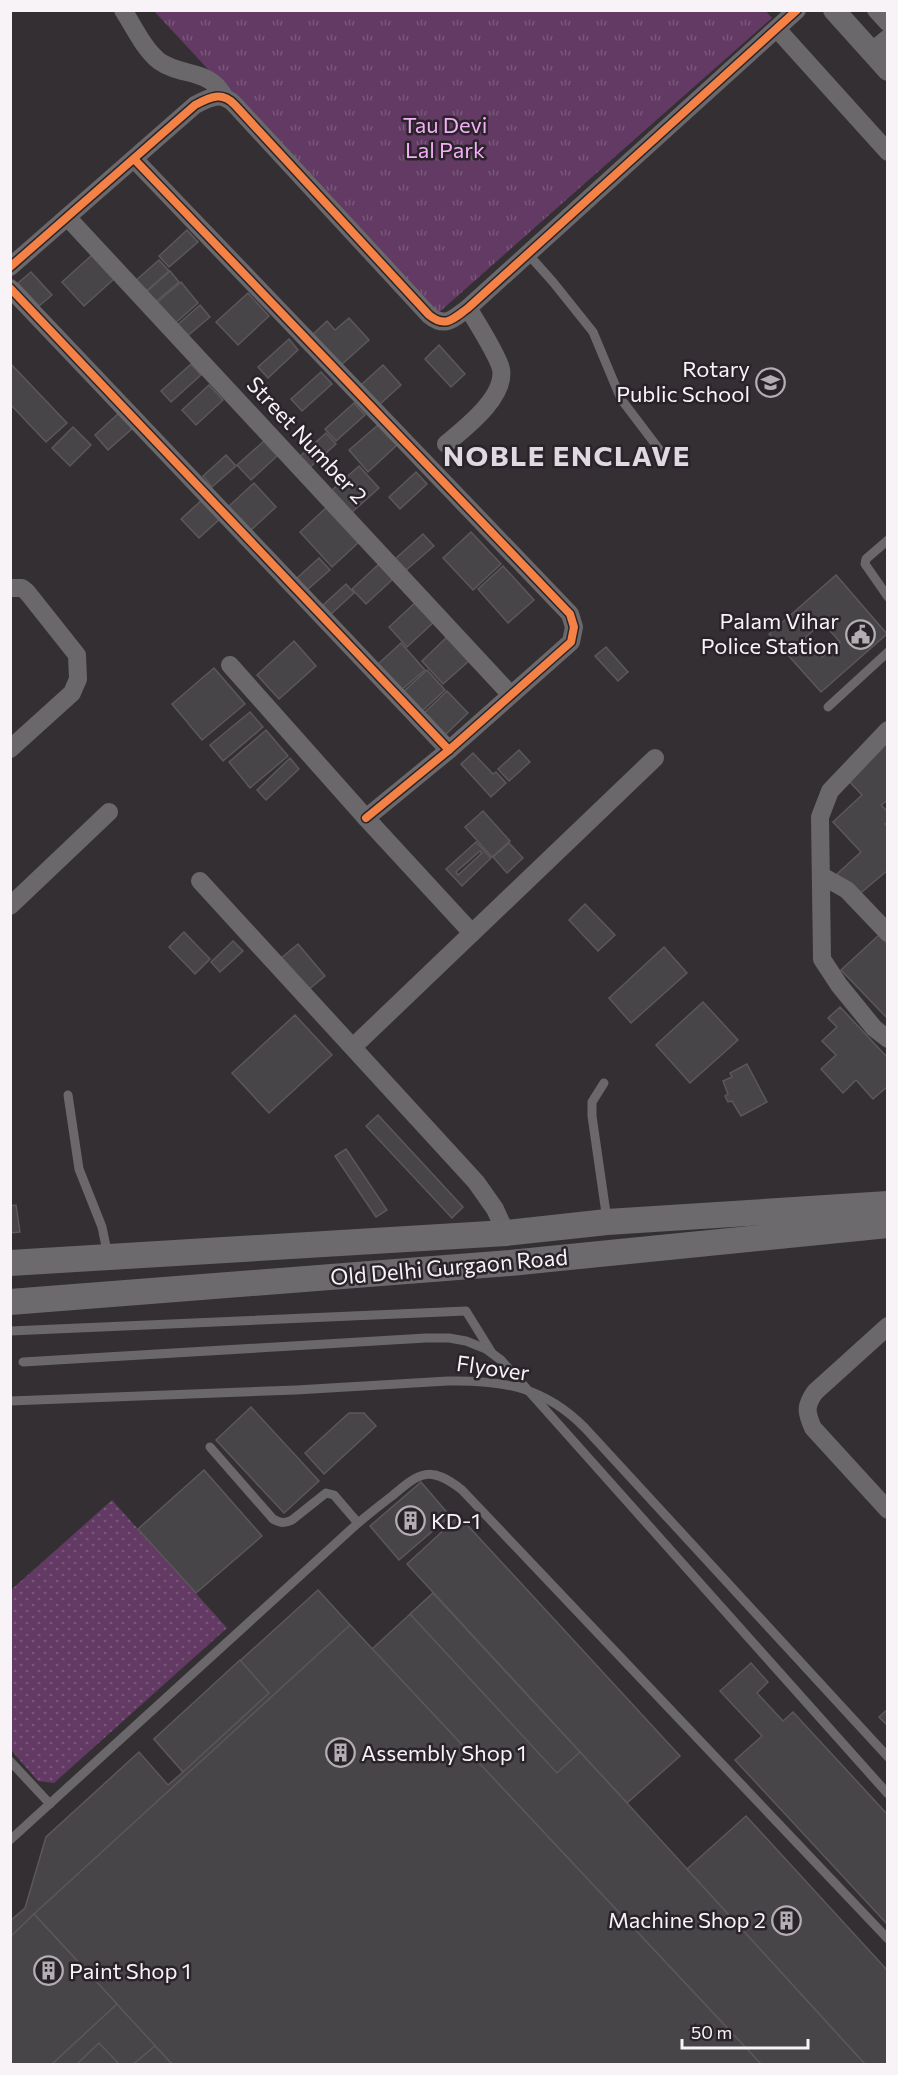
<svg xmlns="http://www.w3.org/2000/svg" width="898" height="2075" font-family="Commissioner,sans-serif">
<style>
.park{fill:url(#park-tufts)}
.garden{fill:url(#garden-dots)}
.building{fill:#484548;stroke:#5b575b;stroke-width:1.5;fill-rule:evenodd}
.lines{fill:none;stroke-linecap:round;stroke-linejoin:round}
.service{stroke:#6a686a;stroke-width:9}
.minor{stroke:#6a686a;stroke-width:18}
.tertiary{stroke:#6a686a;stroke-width:22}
.secondary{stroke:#6d6a6d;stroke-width:26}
.service-bridge{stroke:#6a686a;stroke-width:9}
.cycleway-casing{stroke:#2a242a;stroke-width:11}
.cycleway{stroke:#f48246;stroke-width:8}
.labels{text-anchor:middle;stroke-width:5;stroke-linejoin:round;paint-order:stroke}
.park-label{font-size:22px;fill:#f3adf6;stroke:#2a242a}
.poi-label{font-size:22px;fill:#f7f3f7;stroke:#2a242a;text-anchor:end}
.street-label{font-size:22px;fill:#f7f3f7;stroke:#2a242a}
.district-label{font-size:28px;font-weight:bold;letter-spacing:1.5px;fill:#e1d9e1;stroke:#2a242a}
</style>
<defs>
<pattern id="park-tufts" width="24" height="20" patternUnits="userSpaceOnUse" patternTransform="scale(1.5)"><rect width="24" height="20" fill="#623a63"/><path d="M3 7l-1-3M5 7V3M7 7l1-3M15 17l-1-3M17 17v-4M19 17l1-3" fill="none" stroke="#79577a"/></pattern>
<pattern id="garden-dots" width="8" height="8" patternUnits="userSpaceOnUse" patternTransform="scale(1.5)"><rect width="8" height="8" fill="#623a63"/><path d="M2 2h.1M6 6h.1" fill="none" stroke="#79577a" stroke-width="1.8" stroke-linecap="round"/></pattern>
</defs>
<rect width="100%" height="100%" fill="#332f33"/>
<path class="park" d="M765 10 772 18 436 315 154 11Z"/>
<path class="garden" d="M112 1500 227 1628 54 1783 38 1781 11 1750V1590Z"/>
<g class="building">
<path d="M187 230 198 242 169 267 159 256Z"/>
<path d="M92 255 114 279 84 306 62 282Z"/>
<path d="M159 260 169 271 144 293 134 282Z"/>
<path d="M170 271 179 282 153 304 144 294Z"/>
<path d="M31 272 52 295 39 306 18 283Z"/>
<path d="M181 282 198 303 172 326 154 305Z"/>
<path d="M248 293 269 316 238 345 216 322Z"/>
<path d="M200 305 210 317 185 338 175 327Z"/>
<path d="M349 318 369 340 339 367 311 336 327 321 335 330Z"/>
<path d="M289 339 298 350 268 378 258 367Z"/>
<path d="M439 345 465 374 451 387 425 359Z"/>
<path d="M10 363 67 423 46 442 10 404Z"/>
<path d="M191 364 201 375 171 402 161 391Z"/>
<path d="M383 365 401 385 379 405 361 385Z"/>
<path d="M321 372 332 384 302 411 291 399Z"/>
<path d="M209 385 223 400 196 425 182 410Z"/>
<path d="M354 403 365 415 336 441 325 429Z"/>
<path d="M120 412 134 427 108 450 95 435Z"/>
<path d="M378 425 397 445 368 472 349 450Z"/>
<path d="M73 427 91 445 70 466 52 448Z"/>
<path d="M326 433 336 444 308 469 298 458Z"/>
<path d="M264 441 277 456 251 480 237 465Z"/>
<path d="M226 455 236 466 212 487 203 476Z"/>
<path d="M359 466 379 488 351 513 331 491Z"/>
<path d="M416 472 427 484 400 509 389 497Z"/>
<path d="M254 483 276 507 250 531 228 507Z"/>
<path d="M203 499 221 518 199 538 181 519Z"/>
<path d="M327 507 359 542 332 567 300 532Z"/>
<path d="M471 532 501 564 473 590 443 558Z"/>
<path d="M423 534 434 546 405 571 395 559Z"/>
<path d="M319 558 330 570 307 590 297 578Z"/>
<path d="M379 564 393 579 366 604 352 589Z"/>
<path d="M503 566 534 600 508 623 478 589Z"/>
<path d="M836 575 887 634 821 692 769 634ZM822 622 840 642 822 657 805 638Z"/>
<path d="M346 584 354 593 331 614 323 605Z"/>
<path d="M417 601 435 621 407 647 389 627Z"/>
<path d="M448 636 470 660 443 684 422 661Z"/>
<path d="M294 641 316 666 279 699 257 675Z"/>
<path d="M401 643 425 670 400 691 377 665Z"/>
<path d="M606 647 628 672 618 681 595 656Z"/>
<path d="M214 668 245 704 202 740 172 704Z"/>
<path d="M427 670 445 690 421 712 403 692Z"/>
<path d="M447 691 468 713 445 735 424 713Z"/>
<path d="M250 712 263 727 223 761 210 745Z"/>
<path d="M266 730 288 756 250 788 229 762Z"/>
<path d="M888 739V800L881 805 888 812V823L885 824 888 826V870L857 896 837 874 861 852 833 822 862 795 846 778Z"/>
<path d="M519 750 530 762 509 781 498 769Z"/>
<path d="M473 753 493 774 496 772 506 783 491 797 461 764Z"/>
<path d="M290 758 299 769 266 800 257 790Z"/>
<path d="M483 811 510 841 492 857 465 827Z"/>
<path d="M476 842 491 858 462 886 446 869ZM480 851 482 853 458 875 456 872Z"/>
<path d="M509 843 523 858 507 873 493 857Z"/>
<path d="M585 904 615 935 598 951 569 920Z"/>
<path d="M184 932 210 959 195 974 169 947Z"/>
<path d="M879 935 888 944V1019L841 970Z"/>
<path d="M233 941 243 951 220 972 211 962Z"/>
<path d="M298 944 325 976 307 991 281 958Z"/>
<path d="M664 947 687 973 631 1023 609 998Z"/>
<path d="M703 1002 738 1040 690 1083 656 1045Z"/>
<path d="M840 1007 888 1058V1086L873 1099 856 1080 843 1093 821 1069 836 1055 822 1041 837 1027 828 1018Z"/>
<path d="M295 1015 332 1055 269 1113 232 1073Z"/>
<path d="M747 1064 767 1102 741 1116 732 1101 728 1102 725 1096 728 1094 723 1081 732 1077 730 1073Z"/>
<path d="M378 1115 463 1207 452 1218 366 1126Z"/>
<path d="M346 1149 387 1210 376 1217 335 1156Z"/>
<path d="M16 1205 20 1232 10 1233V1206Z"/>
<path d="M251 1407 319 1481 284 1513 216 1440Z"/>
<path d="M349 1413H364L376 1426 324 1474 305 1453Z"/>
<path d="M204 1470 262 1536 196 1593 138 1529Z"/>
<path d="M421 1482 450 1516 399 1560 370 1526Z"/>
<path d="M459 1516 680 1756 627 1803 407 1564Z"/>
<path d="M318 1590 372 1649 761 2064H10V1921L25 1908 46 1837 139 1752 168 1785 183 1772 154 1739Z"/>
<path d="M433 1593 627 1803 865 2064H761L372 1649Z"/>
<path d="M433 1593 580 1752 557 1773 410 1614Z"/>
<path d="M350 1625 567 1857 761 2064H172L34 1914Z"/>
<path d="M240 1660 269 1693 183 1772 154 1739Z"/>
<path d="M751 1663 768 1682 757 1693 783 1721 793 1712 888 1815V1925L735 1760 762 1736 720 1691Z"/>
<path d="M888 1709V1726L879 1717Z"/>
<path d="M746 1816 888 1971V2064H865L687 1869Z"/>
<path d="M34 1914 117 2004 52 2064H10V1937Z"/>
<path d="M99 2043 119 2064H77Z"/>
<path d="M155 2046 172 2064H133L137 2061Z"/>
</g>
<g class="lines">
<g class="service">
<path d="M528 254 553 282 593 332 621 399 665 457"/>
<path d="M888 540 866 559 865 564 888 597"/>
<path d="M828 707 888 652"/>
<path d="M604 1083 592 1102V1116L607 1220"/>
<path d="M68 1095 79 1169 102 1227 108 1256"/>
<path d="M10 1331 466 1311 492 1353"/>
<path d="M23 1362 426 1338H449L466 1341 486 1349 501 1360 888 1794"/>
<path d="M210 1447 273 1519C280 1523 284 1524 292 1520L326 1493 334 1495 358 1523"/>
<path d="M10 1761 50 1804"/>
<path d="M10 1840 358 1523C369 1514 380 1505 392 1496 420 1472 430 1465 462 1490L888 1939"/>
</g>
<g class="minor">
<path d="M123 10C134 27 144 49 159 61 181 77 209 68 224 96"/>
<path d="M876 10 888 23"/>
<path d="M777 29 888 152"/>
<path d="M872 51 888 38"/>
<path d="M134 159 570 614 574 627 571 642 449 750 366 818"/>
<path d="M68 218 510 694"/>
<path d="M10 267 195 105C210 97 222 91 235 105L429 315C446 329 454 318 468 308L797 10"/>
<path d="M10 288 449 750"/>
<path d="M446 444C465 428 506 397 501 369 498 356 476 321 468 308"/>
<path d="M10 588H22L27 592 77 655 78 679 72 693 10 749"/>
<path d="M230 665 366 818 472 933"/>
<path d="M888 730 830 791 820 817 822 959 839 985 874 1028 888 1039"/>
<path d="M822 876 847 890 888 933"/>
<path d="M200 881 476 1182 495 1209 506 1233"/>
<path d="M10 906 109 812"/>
<path d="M353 1047 655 758"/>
<path d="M888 1326 815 1392C805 1406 806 1412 813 1428L888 1510"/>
</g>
<path class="tertiary" d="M834 10 888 70"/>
<g class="secondary">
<path d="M10 1263 506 1233 607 1222 888 1204"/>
<path d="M10 1302 510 1263 888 1225"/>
</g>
<path class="service-bridge" d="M10 1401 296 1390 448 1381C503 1380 545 1387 585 1428L888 1757"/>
<defs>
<g id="cycleway">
<path d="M134 159 570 614 574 627 571 642 449 750 366 818"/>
<path d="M10 267 195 105C210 97 222 91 235 105L429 315C446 329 454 318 468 308L797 10"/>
<path d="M10 288 449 750"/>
</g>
</defs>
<use href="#cycleway" class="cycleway-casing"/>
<use href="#cycleway" class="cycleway"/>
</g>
<defs>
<symbol id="school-ring" viewBox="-11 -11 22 22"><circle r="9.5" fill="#2a242a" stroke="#b2aeb2" stroke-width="1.5"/><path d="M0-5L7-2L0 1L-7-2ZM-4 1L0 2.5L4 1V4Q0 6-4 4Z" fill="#b2aeb2"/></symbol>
<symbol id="civic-ring" viewBox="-11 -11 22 22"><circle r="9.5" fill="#2a242a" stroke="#b2aeb2" stroke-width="1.5"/><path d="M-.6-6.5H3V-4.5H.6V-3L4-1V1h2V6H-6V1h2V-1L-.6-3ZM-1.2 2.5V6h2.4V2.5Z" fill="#b2aeb2"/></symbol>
<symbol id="building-ring" viewBox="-11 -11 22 22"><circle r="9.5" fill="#2a242a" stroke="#b2aeb2" stroke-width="1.5"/><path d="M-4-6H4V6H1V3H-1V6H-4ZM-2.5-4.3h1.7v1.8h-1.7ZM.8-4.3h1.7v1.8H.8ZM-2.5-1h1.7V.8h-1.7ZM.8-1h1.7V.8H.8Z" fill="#b2aeb2"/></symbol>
</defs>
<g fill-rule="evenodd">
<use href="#school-ring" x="754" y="366" width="33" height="33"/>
<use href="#civic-ring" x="844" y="618" width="33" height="33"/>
<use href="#building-ring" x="394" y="1504" width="33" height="33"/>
<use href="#building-ring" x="324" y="1736" width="33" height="33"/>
<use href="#building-ring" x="770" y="1904" width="33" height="33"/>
<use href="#building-ring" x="32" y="1954" width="33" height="33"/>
</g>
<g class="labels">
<g class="park-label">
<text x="445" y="133">Tau Devi<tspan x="445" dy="25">Lal Park</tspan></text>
</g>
<g class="poi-label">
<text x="750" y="377">Rotary<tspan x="750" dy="25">Public School</tspan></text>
<text x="839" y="629">Palam Vihar<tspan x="839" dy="25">Police Station</tspan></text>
<text x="431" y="1529" text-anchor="start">KD-1</text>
<text x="361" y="1761" text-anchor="start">Assembly Shop 1</text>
<text x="766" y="1928">Machine Shop 2</text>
<text x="69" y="1979" text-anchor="start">Paint Shop 1</text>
</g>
<g class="street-label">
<text transform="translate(307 440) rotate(47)" y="8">Street Number 2</text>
<text transform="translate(449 1267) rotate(-5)" y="8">Old Delhi Gurgaon Road</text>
<text transform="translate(493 1368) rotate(8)" y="8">Flyover</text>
</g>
<g class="district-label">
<text x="567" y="466">NOBLE ENCLAVE</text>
</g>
</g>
<rect width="898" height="2075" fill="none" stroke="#f7f3f7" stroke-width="24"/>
<path d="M682 2039v9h126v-9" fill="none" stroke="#f7f3f7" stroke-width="3"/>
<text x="691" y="2039" font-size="18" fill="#f7f3f7" stroke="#2a242a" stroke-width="4.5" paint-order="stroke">50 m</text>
</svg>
